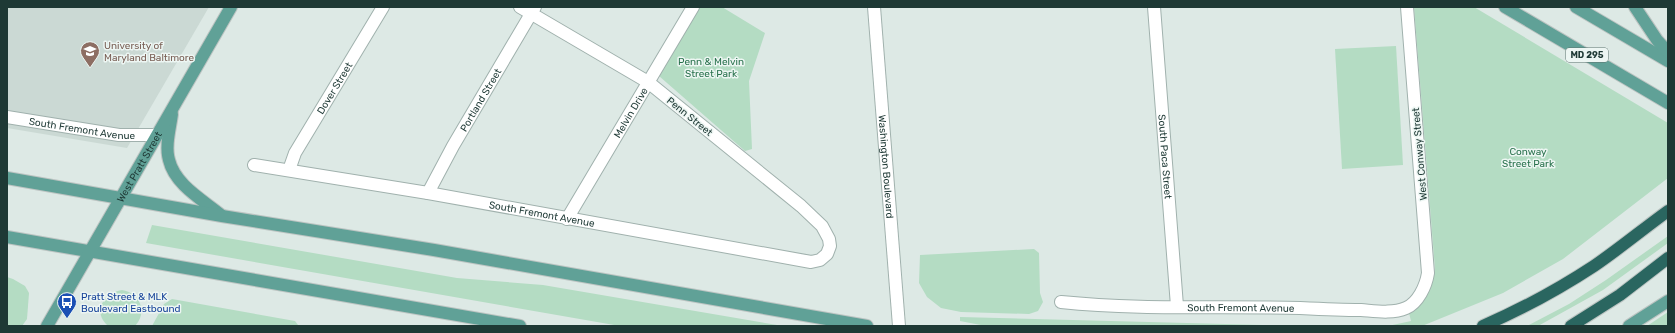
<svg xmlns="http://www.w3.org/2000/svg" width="1675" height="333" font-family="Rubik,sans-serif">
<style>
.built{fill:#cbd9d4}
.green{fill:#b4dcc3}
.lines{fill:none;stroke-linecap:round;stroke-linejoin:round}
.minor-casing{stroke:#a0b1ad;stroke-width:14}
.major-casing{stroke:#bcc4c2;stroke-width:14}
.highway-casing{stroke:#bcc4c2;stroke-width:14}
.minor{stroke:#fff;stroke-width:12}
.major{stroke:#60a197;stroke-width:12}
.highway{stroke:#2a6660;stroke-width:12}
.labels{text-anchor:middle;stroke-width:3;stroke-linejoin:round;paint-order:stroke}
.shield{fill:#edf6f3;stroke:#5c726e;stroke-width:1}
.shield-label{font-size:9px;font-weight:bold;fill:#1e3935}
.education-label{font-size:10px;fill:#785e54;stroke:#edf6f3;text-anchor:start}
.park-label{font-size:10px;fill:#28714c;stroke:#edf6f3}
.street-label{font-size:10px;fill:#1e3935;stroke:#edf6f3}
.transit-label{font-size:10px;fill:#164399;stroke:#edf6f3;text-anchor:start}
</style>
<rect width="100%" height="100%" fill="#dde9e5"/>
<path class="built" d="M7 7H209L127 148 7 128Z"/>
<g class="green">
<path d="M699 7H722L765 33 749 81 752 149 745 151 659 76Z"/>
<path d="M1414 7H1474L1668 123V178L1563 259 1503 293 1422 326H1388L1411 321 1409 313 1430 290 1435 269Z"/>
<path d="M1396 46 1403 165 1342 169 1335 49Z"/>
<path d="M152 225 457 278 543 285 783 326H620L146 243Z"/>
<path d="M1668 236V243L1603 290 1538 326H1527L1569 304 1606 280Z"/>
<path d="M1034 249 1039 253 1040 293 1043 302 1038 311 1029 314 961 312 941 308 927 297 919 283 920 255Z"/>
<path d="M7 277 13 279 25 286 29 293 27 319 22 326H7Z"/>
<path d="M122 290C140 293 148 312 135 326H108C92 312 103 293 122 290Z"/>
<path d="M172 299 295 321 298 325 152 326 164 304Z"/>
<path d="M1668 312V326H1647Z"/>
<path d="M960 317 1298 326H986L960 321Z"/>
</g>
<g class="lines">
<defs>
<g id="minor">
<path id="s1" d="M874 7 899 326"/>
<path id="s2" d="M1154 7 1177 306"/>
<path id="s3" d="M7 117 119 135H157"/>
<path id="s4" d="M254 165 428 193 811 262 820 260 827 254 830 246 829 239 822 226 801 206 648 82 520 7"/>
<path id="s5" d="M289 170 295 153 383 7"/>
<path id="s6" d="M428 193 453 146 535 7"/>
<path id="s7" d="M567 219 693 7"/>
<path id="s8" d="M1061 302C1140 310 1220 306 1300 308 1320 309 1341 310 1361 310 1375 311 1392 314 1406 308 1418 303 1426 286 1428 273L1407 7"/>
</g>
<g id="major">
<path d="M1505 7 1668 103"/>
<path d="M1576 7 1668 61"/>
<path d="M1635 7 1657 40 1668 52"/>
<path d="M172 114C170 129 165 146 169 160 175 185 203 200 221 215"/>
<path d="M7 178 222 216 434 250 867 326"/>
<path d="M7 237 520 326"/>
<path id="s9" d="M47 326 231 7"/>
<path d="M1629 326 1668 301"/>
</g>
<g id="highway">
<path d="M1483 326C1522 309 1559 289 1594 266 1619 249 1643 229 1668 211"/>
<path d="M1571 326 1620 295 1668 258"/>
</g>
</defs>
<use href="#minor" class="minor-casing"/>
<use href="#major" class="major-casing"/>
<use href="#highway" class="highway-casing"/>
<use href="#minor" class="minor"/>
<use href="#major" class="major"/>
<use href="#highway" class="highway"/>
</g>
<defs>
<symbol id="university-pin" viewBox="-11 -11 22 30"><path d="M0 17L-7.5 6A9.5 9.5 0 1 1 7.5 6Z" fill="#8d6e63" stroke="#edf6f3"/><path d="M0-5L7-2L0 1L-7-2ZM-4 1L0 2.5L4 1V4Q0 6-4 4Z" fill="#fff"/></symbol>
<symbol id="bus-pin" viewBox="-11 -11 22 30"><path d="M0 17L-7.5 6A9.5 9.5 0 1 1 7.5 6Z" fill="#1a4fb4" stroke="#edf6f3"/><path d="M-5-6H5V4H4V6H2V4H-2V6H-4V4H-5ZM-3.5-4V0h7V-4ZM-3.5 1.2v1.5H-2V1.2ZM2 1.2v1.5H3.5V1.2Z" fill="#fff"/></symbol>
</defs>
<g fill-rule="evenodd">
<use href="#university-pin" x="79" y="40" width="22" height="30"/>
<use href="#bus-pin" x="56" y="291" width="22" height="30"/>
</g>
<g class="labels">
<rect class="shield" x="1566" y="48" width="42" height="14" rx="3"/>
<g class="shield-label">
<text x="1587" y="58">MD 295</text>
</g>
<g class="education-label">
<text x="104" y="49">University of<tspan x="104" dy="12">Maryland Baltimore</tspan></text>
</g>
<g class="park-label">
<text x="711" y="65">Penn &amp; Melvin<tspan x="711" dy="12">Street Park</tspan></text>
<text x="1528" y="155">Conway<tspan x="1528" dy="12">Street Park</tspan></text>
</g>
<g class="street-label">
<text dy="4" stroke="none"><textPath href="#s5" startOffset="94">Dover Street</textPath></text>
<text dy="4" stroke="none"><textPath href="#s6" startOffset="107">Portland Street</textPath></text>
<text dy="4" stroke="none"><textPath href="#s7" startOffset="124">Melvin Drive</textPath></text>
<text transform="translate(690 116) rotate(39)" y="4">Penn Street</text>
<text dy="4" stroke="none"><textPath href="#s3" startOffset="76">South Fremont Avenue</textPath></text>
<text transform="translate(1419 154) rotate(-95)" y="4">West Conway Street</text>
<text dy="4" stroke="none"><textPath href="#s2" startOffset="150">South Paca Street</textPath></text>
<text dy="4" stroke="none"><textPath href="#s9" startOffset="184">West Pratt Street</textPath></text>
<text dy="4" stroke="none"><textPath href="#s1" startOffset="160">Washington Boulevard</textPath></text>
<text dy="4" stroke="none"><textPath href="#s4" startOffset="292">South Fremont Avenue</textPath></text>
<text dy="4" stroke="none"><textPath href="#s8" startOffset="180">South Fremont Avenue</textPath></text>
</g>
<g class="transit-label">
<text x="81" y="300">Pratt Street &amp; MLK<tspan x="81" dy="12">Boulevard Eastbound</tspan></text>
</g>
</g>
<rect width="1675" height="333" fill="none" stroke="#1e3935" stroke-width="16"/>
</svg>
